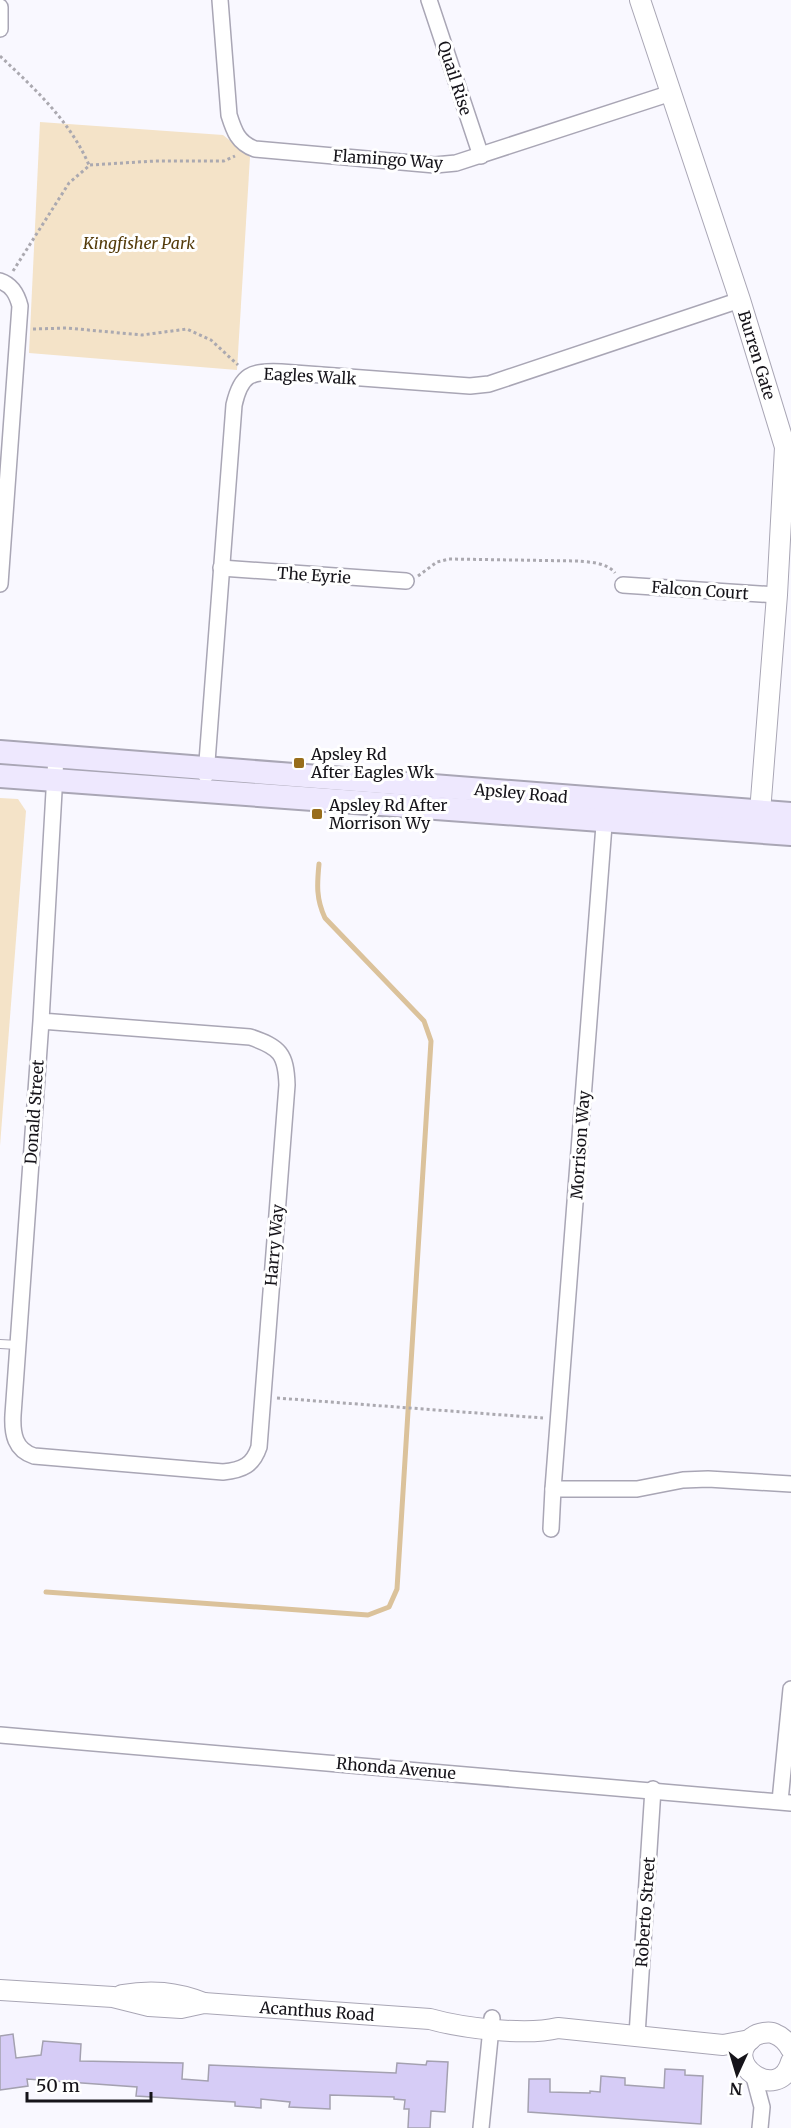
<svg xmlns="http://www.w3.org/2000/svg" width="791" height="2128" font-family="Merriweather,serif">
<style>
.green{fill:#f4e3c8}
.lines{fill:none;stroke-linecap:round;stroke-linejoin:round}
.stream{stroke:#dbc29b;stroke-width:5}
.building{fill:#d6ccf6;stroke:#a4a1b0;stroke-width:1.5}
.service-casing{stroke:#a9a6b5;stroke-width:10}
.minor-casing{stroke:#a9a6b5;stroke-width:18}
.tertiary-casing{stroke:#a9a6b5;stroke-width:22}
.secondary-casing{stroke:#a9a6b5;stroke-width:26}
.path{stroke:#aba9b0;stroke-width:3;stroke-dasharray:3 3;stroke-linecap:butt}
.service{stroke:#fff;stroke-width:8}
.minor{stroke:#fff;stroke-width:15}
.tertiary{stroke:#fff;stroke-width:20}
.secondary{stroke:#eee8fe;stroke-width:22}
.poi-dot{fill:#986d1b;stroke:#fff;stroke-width:2}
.labels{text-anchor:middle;stroke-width:6;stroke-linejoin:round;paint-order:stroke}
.street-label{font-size:16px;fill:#16141a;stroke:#fff}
.park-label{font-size:16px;font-style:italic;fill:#543b0a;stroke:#fff}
.poi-label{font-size:16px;fill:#16141a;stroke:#fff;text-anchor:start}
</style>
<rect width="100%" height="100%" fill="#f9f8ff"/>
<g class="green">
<path d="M40 122 223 135 250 157 237 370 29 353Z"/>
<path d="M0 798 18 799 26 811 0 1146Z"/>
</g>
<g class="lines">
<path class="stream" d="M46 1592 368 1615 389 1607 397 1589 431 1041 424 1021 325 918C316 899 317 884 319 864"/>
</g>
<g class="building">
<path d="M13 2034 16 2058 41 2055 43 2041 81 2044 80 2061 183 2063 182 2079 208 2081 209 2065 396 2073 397 2063 426 2065 427 2061 448 2062 445 2112 431 2111 430 2128H408L409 2109H404L405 2100 394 2099V2097L330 2095V2109L289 2107 290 2102 261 2099V2108L235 2106V2102L136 2096 137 2087 27 2079 28 2086 0 2090V2036Z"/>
<path d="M665 2069 685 2070V2075L703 2076 701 2124 528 2112 529 2079H550V2092L590 2093V2091L600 2092 601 2076 625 2078V2085L664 2088Z"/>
</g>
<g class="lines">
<defs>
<path id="service" d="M0 1344 18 1345"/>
<g id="minor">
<path d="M220 0 229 115C234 131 238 143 255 149L435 165 456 163 671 93"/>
<path d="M429 0 481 156"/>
<path d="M0 7V29"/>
<path d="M0 281C12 285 17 294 20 306L0 584"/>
<path d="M221 568 406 581"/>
<path d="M623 585 777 595"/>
<path d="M206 775 234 405C241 374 251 371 281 372L470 386 489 384 740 300"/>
<path d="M605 812 553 1489H637L683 1480 708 1479 791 1484"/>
<path d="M41 1021 250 1037C280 1047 286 1054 287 1085L259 1447C253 1465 243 1470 223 1472L34 1456C15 1450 12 1434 13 1415L41 1021 56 756"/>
<path d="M551 1529 553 1489"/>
<path d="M0 1735 791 1803"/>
<path d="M780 1801 791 1689"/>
<path d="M637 2035 653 1789"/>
<path d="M754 2077 762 2107 760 2128"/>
<path d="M481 2128 492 2018"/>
</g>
<g id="tertiary">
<path d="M640 0 740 300 785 447 777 595 759 825"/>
<path d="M0 1990 113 1997 149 2006 181 2008 204 2003 430 2019C462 2028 526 2036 558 2028L723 2045 750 2040"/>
<path d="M122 1995C152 1990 175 1992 204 2003"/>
<path d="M791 2049C787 2042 783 2037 775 2034 770 2031 758 2033 753 2037 718 2062 779 2105 791 2062"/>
</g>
<g id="secondary">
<path d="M0 752 791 814"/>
<path d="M0 776 791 834"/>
</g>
</defs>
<use href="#service" class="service-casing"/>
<use href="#minor" class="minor-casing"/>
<use href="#tertiary" class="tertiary-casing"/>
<use href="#secondary" class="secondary-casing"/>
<g class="path">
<path d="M0 56C35 89 70 121 89 165"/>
<path d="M13 271 69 183 90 165 155 161H224L235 156"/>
<path d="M33 329 67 328 142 335 187 329 211 340 238 365"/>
<path d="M418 576 437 562 449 559 578 561C590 562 608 563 615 573"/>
<path d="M277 1398 543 1418"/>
</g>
<use href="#service" class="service"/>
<use href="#minor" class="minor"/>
<use href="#tertiary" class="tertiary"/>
<use href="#secondary" class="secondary"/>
</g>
<g class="poi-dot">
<rect x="293" y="757" width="12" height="12" rx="3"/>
<rect x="311" y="808" width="12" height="12" rx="3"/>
</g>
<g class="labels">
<g class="street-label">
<text transform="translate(455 78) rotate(72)" y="6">Quail Rise</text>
<text transform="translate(388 159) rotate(4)" y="6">Flamingo Way</text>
<text transform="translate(757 355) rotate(73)" y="6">Burren Gate</text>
<text transform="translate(310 376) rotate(3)" y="6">Eagles Walk</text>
<text transform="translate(314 575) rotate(4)" y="6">The Eyrie</text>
<text transform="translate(700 590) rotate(4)" y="6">Falcon Court</text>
<text transform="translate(521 793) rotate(5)" y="6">Apsley Road</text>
<text transform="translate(34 1112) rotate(-86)" y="6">Donald Street</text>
<text transform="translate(580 1145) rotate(-86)" y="6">Morrison Way</text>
<text transform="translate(274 1245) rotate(-85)" y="6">Harry Way</text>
<text transform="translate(396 1768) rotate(5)" y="6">Rhonda Avenue</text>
<text transform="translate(645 1912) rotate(-86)" y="6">Roberto Street</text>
<text transform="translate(317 2011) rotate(4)" y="6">Acanthus Road</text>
</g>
<g class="park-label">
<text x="139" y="249">Kingfisher Park</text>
</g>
<g class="poi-label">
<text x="311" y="760">Apsley Rd<tspan x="311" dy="18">After Eagles Wk</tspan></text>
<text x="329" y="811">Apsley Rd After<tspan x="329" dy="18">Morrison Wy</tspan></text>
</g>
</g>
<g transform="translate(737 2074) rotate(184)" stroke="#ffffff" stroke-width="4.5" paint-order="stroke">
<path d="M0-4.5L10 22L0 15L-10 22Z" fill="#16141a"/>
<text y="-9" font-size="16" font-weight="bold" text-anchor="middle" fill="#16141a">N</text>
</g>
<path d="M27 2092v9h124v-9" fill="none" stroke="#16141a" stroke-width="3"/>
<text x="36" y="2092" font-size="18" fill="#16141a" stroke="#ffffff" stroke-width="4.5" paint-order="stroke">50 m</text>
</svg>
